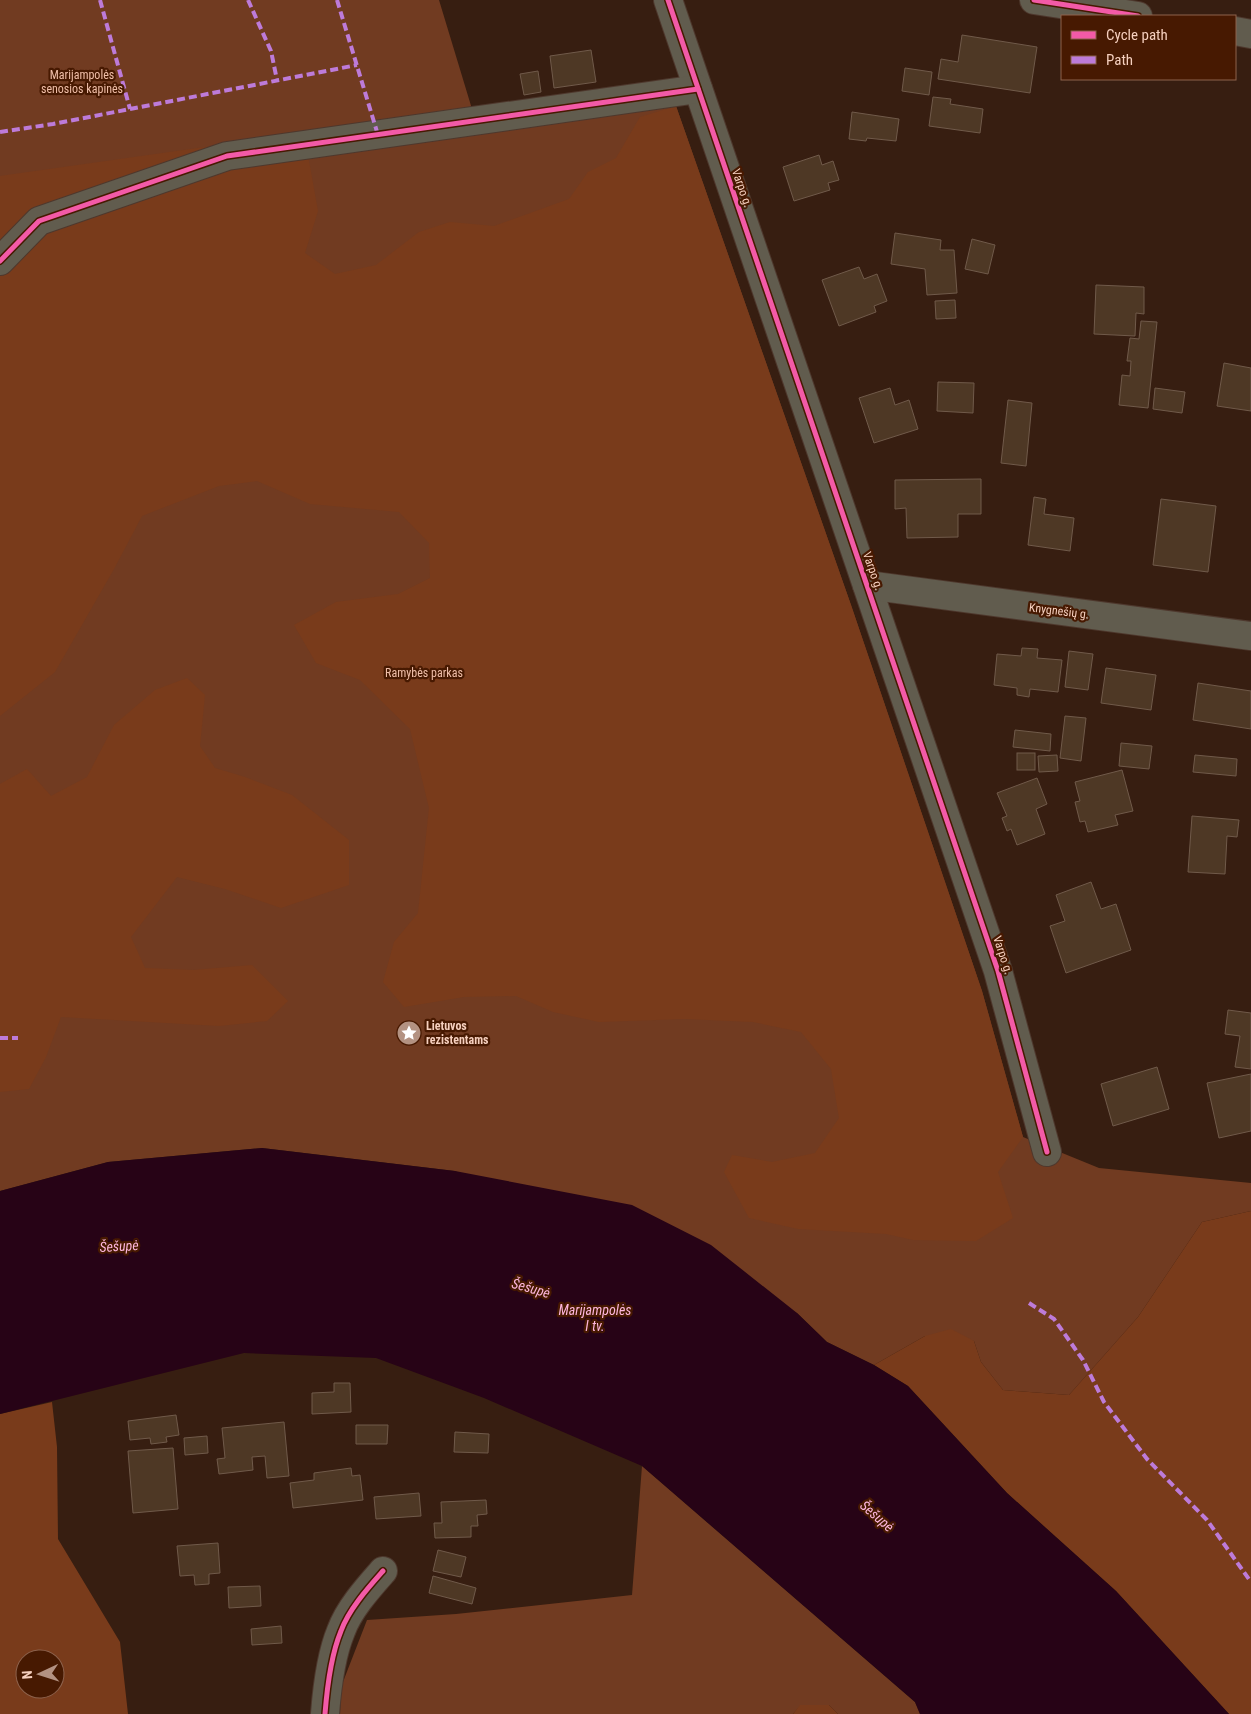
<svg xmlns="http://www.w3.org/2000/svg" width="1251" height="1714" font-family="'Roboto Condensed',sans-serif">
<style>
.green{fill:#713b21}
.forest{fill:#793b1b;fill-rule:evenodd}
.water{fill:#270316}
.building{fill:#4e3825;stroke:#705a4a}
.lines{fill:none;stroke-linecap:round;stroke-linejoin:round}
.street-casing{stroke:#4e382d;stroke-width:30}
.street{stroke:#615c4e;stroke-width:28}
.quiet{stroke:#bd7bd9;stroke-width:4;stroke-dasharray:8 4;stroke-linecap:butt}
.cycleway-casing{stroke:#471901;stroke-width:8}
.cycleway{stroke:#f35aa7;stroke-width:5}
.labels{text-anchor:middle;stroke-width:4.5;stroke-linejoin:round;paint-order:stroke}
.park-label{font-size:12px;fill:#f0bfa9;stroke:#471901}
.street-label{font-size:12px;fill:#f6d0bf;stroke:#471901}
.poi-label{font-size:12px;font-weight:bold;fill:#f6d0bf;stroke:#471901;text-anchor:start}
.water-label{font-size:14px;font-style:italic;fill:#feb7de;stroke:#471901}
</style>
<rect width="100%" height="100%" fill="#371e11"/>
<g class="green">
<path d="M0 0H439L472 109 676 106 851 605 982 991 1023 1137 1099 1168 1251 1183V1211L1202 1222 1138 1317 1069 1395 1003 1390 981 1362 974 1341 925 1336 874 1365 827 1342 797 1313 455 1171 262 1148 108 1162 0 1191Z"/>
<path d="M642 1466 915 1702 920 1714H838L829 1705H801L793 1714H340L341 1687 367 1620 456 1614 632 1595Z"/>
</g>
<g class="forest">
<path d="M676 106 851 605 982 991 1023 1137 998 1172 1013 1218 976 1241 913 1240 886 1234 798 1229 749 1218 724 1172 732 1155 772 1162 815 1153 839 1118 831 1069 801 1032 753 1022 685 1019 599 1022 553 1012 516 996 464 997 404 1007 383 982 394 942 418 913 429 808 410 729 360 680 316 663 294 625 336 602 398 594 430 578 429 543 399 512 310 504 257 481 219 486 142 516 114 569 55 672 0 716V176L304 133 318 211 305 253 335 274 376 265 419 232 450 222 494 226 569 199 588 172 616 158 640 117Z"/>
<path d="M187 678 205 695 200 746 215 768 245 777 292 795 349 840V885L281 908 225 889 177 877 131 937 145 968 193 970 252 965 288 1001 267 1021 219 1026 61 1017 46 1057 29 1089 0 1092V784L27 769 51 796 87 777 114 725 155 690Z"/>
<path d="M1251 1211V1714H1229L1116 1591 1007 1493 908 1386 874 1365 925 1336 951 1329 974 1341 981 1362 1003 1390 1069 1395 1138 1317 1202 1222Z"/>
<path d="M52 1402 57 1447 58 1539 120 1642 128 1714H0V1414ZM25 1659H55V1689H25Z"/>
<path d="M800 1705H829L838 1714H793Z"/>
</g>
<path class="water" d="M262 1148 455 1171 632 1205 711 1245 797 1313 827 1342 874 1365 908 1386 1007 1493 1116 1591 1229 1714H920L915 1702 642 1466 484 1398 376 1358 244 1353 0 1414V1191L108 1162Z"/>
<g class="building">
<path d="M962 35 1037 47 1030 93 938 79 941 59 958 62Z"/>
<path d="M591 50 596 82 554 88 550 56Z"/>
<path d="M905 68 932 72 929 95 902 91Z"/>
<path d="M538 71 541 92 524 95 520 74Z"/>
<path d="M933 97 951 99 950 104 983 109 980 133 929 126Z"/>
<path d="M852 112 899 119 896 141 867 138 866 141 849 139Z"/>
<path d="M819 155 822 165 833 161 839 180 828 183 830 190 794 201 783 167Z"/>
<path d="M895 233 941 240 940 250H954L957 293 927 295 925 269 891 264Z"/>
<path d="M972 239 995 245 988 274 965 269Z"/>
<path d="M859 267 864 279 877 274 887 301 874 306 876 312 839 326 822 280Z"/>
<path d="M1096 285 1144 287V314L1136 313 1135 336 1094 334Z"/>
<path d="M955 300 956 318 936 319 935 301Z"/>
<path d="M1141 321 1157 322 1148 408 1119 405 1122 375 1130 376 1131 361H1127L1130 338 1139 339Z"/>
<path d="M1224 363 1251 368V411L1217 406Z"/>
<path d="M938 382 974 383 973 413 937 411Z"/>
<path d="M890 388 895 405 909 400 918 429 874 443 859 398Z"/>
<path d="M1155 388 1185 392 1182 413 1153 409Z"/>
<path d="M1008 400 1032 403 1026 466 1001 463Z"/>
<path d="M981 479V514H958V537L907 538 906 508 895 509V480Z"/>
<path d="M1034 497 1046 499 1044 514 1074 518 1070 551 1028 545Z"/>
<path d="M1161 499 1216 506 1208 572 1153 565Z"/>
<path d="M1022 648 1038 649 1037 658 1062 660 1058 692 1030 689 1029 697 1017 695V688L994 685 997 654 1021 656Z"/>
<path d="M1069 651 1093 654 1088 690 1065 687Z"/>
<path d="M1106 668 1156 675 1151 710 1101 703Z"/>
<path d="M1198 683 1251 691V729L1193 720Z"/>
<path d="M1065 716 1086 718 1081 761 1060 758Z"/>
<path d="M1015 730 1051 734 1050 751 1013 747Z"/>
<path d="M1121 743 1152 746 1149 769 1119 766Z"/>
<rect x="1017" y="753" width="18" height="17"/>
<path d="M1057 755 1058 771 1039 772 1038 756Z"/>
<path d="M1195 755 1237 759 1236 776 1193 772Z"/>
<path d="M1122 770 1133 811 1115 815 1118 825 1088 832 1085 821 1080 822 1075 802 1080 801 1075 782Z"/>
<path d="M1037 778 1047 804 1036 809 1045 834 1017 845 1011 829 1007 831 1002 818 1007 816 997 793Z"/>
<path d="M1192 816 1239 820 1237 837 1227 836 1225 874 1188 872Z"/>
<path d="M1091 882 1101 909 1116 904 1131 950 1066 973 1050 926 1065 921 1056 895Z"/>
<path d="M1228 1010 1251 1013V1069L1235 1067 1240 1036 1225 1034Z"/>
<path d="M1157 1067 1169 1109 1113 1126 1101 1084Z"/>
<path d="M1251 1074V1131L1219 1138 1207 1083Z"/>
<path d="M334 1383H350L351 1412 312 1414V1393L334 1392Z"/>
<path d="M176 1415 179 1435 166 1437 167 1442 151 1444 150 1438 130 1440 128 1421Z"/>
<path d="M284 1422 289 1476 267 1478 265 1456 252 1457 253 1470 219 1474 217 1459 225 1458 222 1428Z"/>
<path d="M356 1425H388L387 1444H356Z"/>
<path d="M455 1432 489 1434 488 1453 454 1452Z"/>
<path d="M207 1436 208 1453 185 1455 184 1438Z"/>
<path d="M173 1448 178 1509 133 1513 128 1451Z"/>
<path d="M351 1468 352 1476 360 1475 363 1500 293 1508 290 1483 314 1480V1473Z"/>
<path d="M419 1493 421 1516 376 1519 374 1497Z"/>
<path d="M486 1500 487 1514 477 1515 478 1526H471V1537L435 1538 434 1523H442L441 1502Z"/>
<path d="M218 1543 220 1573 209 1574V1584L195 1585 194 1575 180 1576 177 1546Z"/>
<path d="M438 1550 466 1557 461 1577 433 1571Z"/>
<path d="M433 1576 476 1588 472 1604 429 1593Z"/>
<path d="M260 1586 261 1606 229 1608 228 1587Z"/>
<path d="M281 1626 282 1643 252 1645 251 1629Z"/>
</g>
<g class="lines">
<defs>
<g id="street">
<path d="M668 0 998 971 1047 1152"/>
<path d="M1034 0 1138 16"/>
<path d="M1235 31 1251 34"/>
<path d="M0 261 39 221 227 156 698 89"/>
<path d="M867 585 1251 636"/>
<path d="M325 1714C327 1688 331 1655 341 1631 349 1609 368 1588 383 1571"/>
</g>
</defs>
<use href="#street" class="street-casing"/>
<use href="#street" class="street"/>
<g class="quiet">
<path d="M100 0 130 109"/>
<path d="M248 0 271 51 277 80"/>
<path d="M337 0 378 135"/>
<path d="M0 132 53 124 357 65"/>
<path d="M0 1038H18"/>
<path d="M1029 1303 1054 1319 1083 1360 1104 1402 1147 1459 1207 1520 1251 1582"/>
</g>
<defs>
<g id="cycleway">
<path d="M668 0 998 971 1047 1152"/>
<path d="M1034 0 1138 16"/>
<path d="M0 261 39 221 227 156 698 89"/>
<path d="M325 1714C327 1688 331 1655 341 1631 349 1609 368 1588 383 1571"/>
</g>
</defs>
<use href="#cycleway" class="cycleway-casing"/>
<use href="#cycleway" class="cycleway"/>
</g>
<defs>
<symbol id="sight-disc" viewBox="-11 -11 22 22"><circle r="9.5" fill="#b39282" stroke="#471901"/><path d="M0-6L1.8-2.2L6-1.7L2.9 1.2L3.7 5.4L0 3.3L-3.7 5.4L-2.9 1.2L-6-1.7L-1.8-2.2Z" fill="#fff"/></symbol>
</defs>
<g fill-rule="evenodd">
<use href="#sight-disc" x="395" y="1019" width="28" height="28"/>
</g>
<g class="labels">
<g class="park-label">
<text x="82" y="79">Marijampolės<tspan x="82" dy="14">senosios kapinės</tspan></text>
<text x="424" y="677">Ramybės parkas</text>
</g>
<g class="street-label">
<text transform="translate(742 188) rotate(71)" y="4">Varpo g.</text>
<text transform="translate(873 571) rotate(71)" y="4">Varpo g.</text>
<text transform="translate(1059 611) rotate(7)" y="4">Knygnešių g.</text>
<text transform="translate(1003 955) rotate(72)" y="4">Varpo g.</text>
</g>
<g class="poi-label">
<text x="426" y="1030">Lietuvos<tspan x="426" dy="14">rezistentams</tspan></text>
</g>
<g class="water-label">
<text transform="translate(119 1246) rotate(-3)" y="5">Šešupė</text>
<text transform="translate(531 1288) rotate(16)" y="5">Šešupė</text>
<text x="595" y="1315">Marijampolės<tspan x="595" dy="16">I tv.</tspan></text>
<text transform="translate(877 1516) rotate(41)" y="5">Šešupė</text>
</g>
</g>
<rect x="1061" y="15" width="175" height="65" fill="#471901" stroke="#8d624d"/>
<rect x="1071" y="31" width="25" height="8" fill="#f35aa7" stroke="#8d624d"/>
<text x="1106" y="40" font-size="15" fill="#f6d0bf">Cycle path</text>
<rect x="1071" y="56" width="25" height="8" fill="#bd7bd9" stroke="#8d624d"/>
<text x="1106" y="65" font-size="15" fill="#f6d0bf">Path</text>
<g transform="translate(40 1674) rotate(266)"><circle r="24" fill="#471901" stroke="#8d624d"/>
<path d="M0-4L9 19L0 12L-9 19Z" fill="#b39282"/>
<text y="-8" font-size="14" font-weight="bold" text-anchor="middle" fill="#f6d0bf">N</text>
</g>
</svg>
